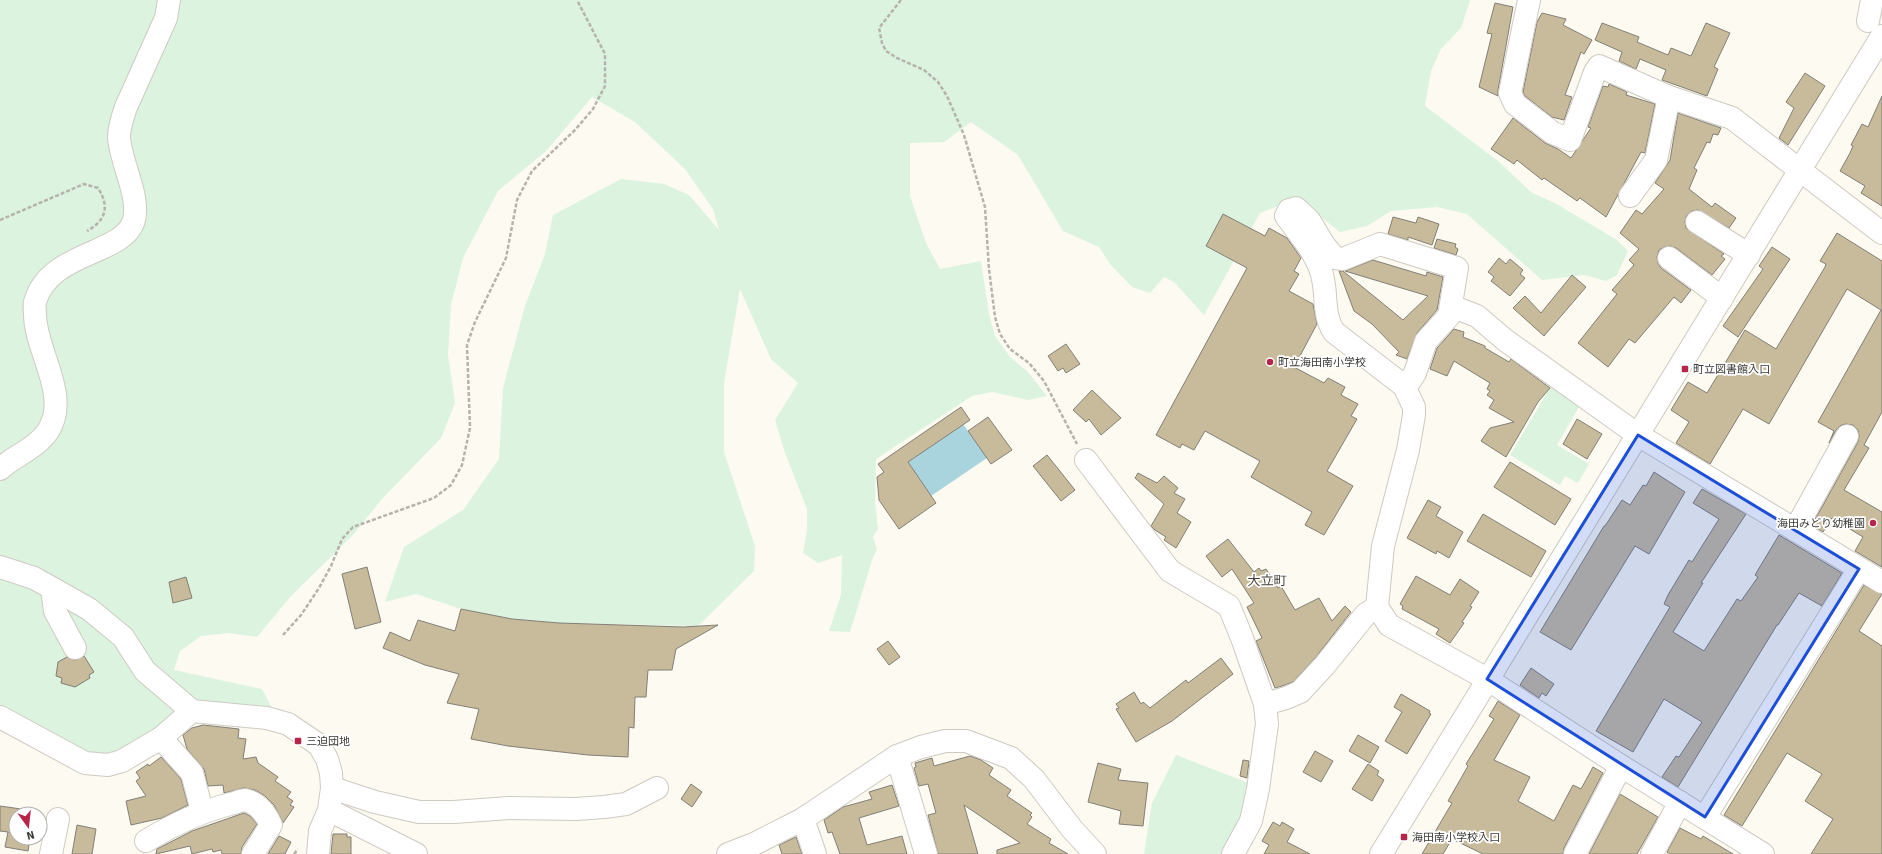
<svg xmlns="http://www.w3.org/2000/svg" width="1882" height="854" font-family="Signika,'Noto Sans JP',sans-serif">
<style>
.green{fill:#dbf3df}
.water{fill:#aad4dd}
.building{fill:#c8bb9b;stroke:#827f77}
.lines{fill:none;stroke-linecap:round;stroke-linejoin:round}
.minor-casing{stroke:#cecac2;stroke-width:24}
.path{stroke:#b5b3ac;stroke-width:2.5;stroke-dasharray:4 2;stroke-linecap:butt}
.minor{stroke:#fff;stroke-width:22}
.marked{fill:#1d4ed8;fill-opacity:0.2;stroke:#1d4ed8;stroke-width:3;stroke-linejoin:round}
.poi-dot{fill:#b7264a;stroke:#fff;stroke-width:1.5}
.labels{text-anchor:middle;stroke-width:3.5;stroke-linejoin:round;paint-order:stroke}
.poi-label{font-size:11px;fill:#3b3a37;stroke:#fff;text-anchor:start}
.quarter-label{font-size:13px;fill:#423f38;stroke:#fff}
</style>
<rect width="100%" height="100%" fill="#fdfaf1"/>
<g class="green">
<path d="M0 0H1470L1461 28 1441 49 1431 71 1425 106 1498 161 1532 193 1555 203 1617 240 1628 251 1617 275 1606 281 1584 275 1542 280 1467 214 1437 207 1391 211 1367 226 1340 232 1303 203 1281 205 1260 213 1204 315 1174 282 1164 277 1150 293 1132 287 1110 264 1099 247 1063 231 1018 155 971 122 944 142 910 143V196L926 243 940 269 981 261 989 314 995 336 1010 357 1027 371 1047 396 1028 400 992 392 972 396 876 459 875 502 878 529 873 537 877 550 873 557 850 632 829 631 841 595 842 555 818 563 803 553 807 530V509L785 453 775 420 798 383 771 359 740 289 724 383V452L755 546 754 571 698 626 559 623 512 619 461 609 416 594 385 602 404 547 463 510 499 459 503 388 525 306 545 254 553 215 621 179 664 184 689 195 719 230 713 209 685 169 635 122 592 97 546 151 498 191 463 258 451 305 448 355 455 403 441 438 381 500 354 534 291 596 257 637 228 633 201 636 180 651 174 670 262 689 273 710H222L115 756H88L0 709Z"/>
<path d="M1553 383 1583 400 1557 445 1589 464 1578 483 1565 476 1560 485 1510 455Z"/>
<path d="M1176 755 1251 784 1254 790 1229 854H1144L1152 803Z"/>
</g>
<path class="water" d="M963 424 987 458 931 496 908 462Z"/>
<g class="building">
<path d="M1495 3 1513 7 1498 90V96L1479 87 1492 34 1487 33Z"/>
<path d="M1542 13 1566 19 1563 25 1592 40 1584 54 1581 52 1565 95 1572 97 1564 120 1552 117 1525 96 1523 92 1537 22Z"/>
<path d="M1602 23 1639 37 1637 42 1668 55 1671 48 1691 56 1706 23 1730 33 1714 67 1718 69 1707 96 1662 80 1666 70 1640 59 1636 69 1619 61 1622 52 1595 40Z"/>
<path d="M1805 73 1825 86 1788 145 1779 138 1794 108 1786 102Z"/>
<path d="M1609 84 1627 92 1626 95 1655 104 1645 153 1641 152 1606 217 1580 198 1577 201 1544 178 1542 180 1517 160 1514 164 1491 149 1513 118 1545 143 1558 149 1571 158 1591 128 1588 127 1603 86 1608 87Z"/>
<path d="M1882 96V206L1861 193 1865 186 1840 171 1850 153 1853 146 1851 145 1862 124 1868 127Z"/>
<path d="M1678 113 1721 128 1718 135 1713 134 1710 143 1707 142 1694 168 1697 170 1689 189 1712 207 1715 203 1736 218 1729 228 1698 210 1692 211 1687 215 1685 221 1686 228 1724 254 1721 256 1725 259 1712 275 1676 248 1670 246 1664 247 1659 250 1657 257 1658 263 1661 268 1691 290 1681 303 1674 297 1635 343 1629 339 1608 367 1578 343 1617 294 1612 290 1634 265 1629 260 1639 249 1620 233 1636 210 1642 214 1664 189 1655 183 1670 160Z"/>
<path d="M1223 214 1265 236 1269 228 1287 238 1292 245 1301 258 1294 271 1299 274 1289 291 1313 304 1317 324 1294 367 1324 383 1328 378 1345 387 1341 395 1358 404 1351 416 1357 419 1327 471 1353 486 1324 535 1305 525 1312 512 1251 477 1260 461 1205 431 1194 450 1182 444 1180 448 1156 435 1247 268 1206 246Z"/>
<path d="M1393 217 1416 223 1418 217 1439 224 1432 245 1408 237V240L1388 234Z"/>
<path d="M1837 233 1882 261V412L1864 445 1869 448 1844 490 1882 512V567L1855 551 1863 537 1832 518 1823 532 1812 525 1858 442 1859 436 1858 430 1853 425 1846 424 1841 425 1836 430 1829 443 1834 431 1818 422 1881 310 1847 289 1769 424 1743 409 1710 464 1676 443 1689 422 1671 410 1688 382 1707 393 1745 330 1776 349 1825 267 1826 264 1820 261Z"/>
<path d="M1437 239 1456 244 1455 247 1458 249 1456 255 1434 248Z"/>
<path d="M1772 247 1790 259 1738 337 1723 326 1763 269 1759 266Z"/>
<path d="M1499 258 1506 264 1510 259 1523 270 1520 274 1525 278 1510 296 1491 281 1494 277 1488 272Z"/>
<path d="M1373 260 1426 276 1427 272 1443 277 1437 310 1417 333 1407 359 1396 355 1399 352 1372 324 1354 311 1339 271H1343L1403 320 1428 296 1345 271Z"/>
<path d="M1572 275 1586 287 1544 336 1513 308 1525 296 1541 313Z"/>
<path d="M1454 329 1464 332 1463 337 1485 346V348L1509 362 1511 359 1550 388 1538 402 1506 457 1481 441 1490 428 1514 422 1489 408 1494 400 1487 395 1490 391 1487 389 1490 383 1454 361 1447 376 1430 369 1437 348Z"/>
<path d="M1066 344 1080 364 1066 373 1063 368 1058 371 1048 356Z"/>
<path d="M1092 390 1121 418 1101 435 1089 419 1086 422 1073 410Z"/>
<path d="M961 407 970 420 908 462 936 503 899 529 879 500 877 477 884 472 878 464Z"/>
<path d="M988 417 1012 450 991 464 968 431Z"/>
<path d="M1577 419 1602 434 1587 459 1563 444Z"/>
<path d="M1047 455 1075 490 1061 501 1033 466Z"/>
<path d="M1510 462 1571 499 1555 525 1494 487Z"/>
<path d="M1654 472 1685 492 1649 554 1635 546 1571 650 1540 632 1604 526H1605L1622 500 1630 505 1643 485 1646 486Z"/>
<path d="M1138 473 1157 483 1164 476 1178 488 1174 493 1185 499 1177 513 1191 522 1176 548 1164 540 1166 537 1155 530 1151 526 1164 504 1135 478Z"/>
<path d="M1702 489 1746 514 1701 583H1703L1673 632 1704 651 1737 599 1741 601 1758 577 1755 575 1779 535 1842 573 1822 606 1799 593 1778 625H1777L1678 787 1662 777 1676 756 1679 757 1702 722 1664 699 1633 752 1596 731 1670 607 1664 604 1668 595 1689 560 1692 562 1719 519 1693 503Z"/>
<path d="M1428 500 1441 507 1436 516 1463 532 1449 558 1437 551 1436 554 1407 538Z"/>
<path d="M1483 514 1546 551 1531 577 1467 541Z"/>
<path d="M1228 539 1254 572 1259 568 1261 571 1266 569 1278 588 1281 586 1295 610 1319 598 1332 621 1345 606 1351 612 1316 657 1293 682 1282 686 1275 688 1256 641 1262 638 1247 607 1254 603 1232 569 1222 577 1206 556Z"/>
<path d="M367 567 381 622 355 629 342 574Z"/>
<path d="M1416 576 1450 595 1460 579 1479 592 1470 606 1472 607 1462 622 1464 623 1450 643 1436 634 1439 629 1402 609 1403 606 1400 604Z"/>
<path d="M186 577 192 598 173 603 169 582Z"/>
<path d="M1864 585 1882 594 1859 631 1882 646V854H1811L1833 819 1805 801 1822 774 1787 753 1742 826 1724 815Z"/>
<path d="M461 609 512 619 559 623 683 627 718 625 676 649 672 670H648L646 697H635L634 728 629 727 628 757 588 755 508 746 471 739 479 709 447 703 459 674 425 665 383 648 390 632 410 641 418 620 455 631Z"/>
<path d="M888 641 900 657 889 665 877 649Z"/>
<path d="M84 656 94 672 89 675 90 678 75 687 61 683 62 678 56 676 58 662 67 657 75 660Z"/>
<path d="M1221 658 1233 674 1172 721 1136 742 1116 709 1119 708 1116 704 1134 692 1141 704 1143 702 1150 708 1186 680 1188 683Z"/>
<path d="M1531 668 1554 684 1546 696 1542 693 1539 698 1520 685Z"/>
<path d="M1401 694 1430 711 1429 713 1431 714 1407 754 1385 741 1402 712 1394 707Z"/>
<path d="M1498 701 1520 715 1494 760 1530 777 1518 801 1554 821 1573 785 1581 789 1593 767 1603 773 1564 848 1563 854H1483L1452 839 1443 854H1422L1452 803 1448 801 1468 766 1466 764 1494 719 1489 716Z"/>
<path d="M203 725 239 729 238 738 246 739 243 759 256 757 258 763 278 777 275 781 291 792 287 797 293 801 290 805 294 807 283 823 274 805 265 796 255 790 244 788 224 793 223 785 208 786 204 769 187 749 183 735 192 728Z"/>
<path d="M1358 735 1379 747 1370 763 1349 751Z"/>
<path d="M1315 751 1333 761 1321 782 1303 772Z"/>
<path d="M970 756 981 760 993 768 989 775 1011 790 1007 796 1032 813 1030 815 1032 817 1027 824 1051 839 1049 843 1068 854H997V850L1020 843 964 805 978 854H938L928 815 936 813 928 784 919 786 914 768 916 767 915 763 932 758 934 766Z"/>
<path d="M161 757 181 779 188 805 162 818 131 825 126 801 146 796 136 781 140 778 136 772 148 764 149 766Z"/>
<path d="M1243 760 1249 761 1247 778 1240 776Z"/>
<path d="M1098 763 1121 769 1118 780 1148 783 1143 826 1119 824 1121 811 1088 802Z"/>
<path d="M1368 764 1379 771 1377 775 1384 780 1372 801 1352 789Z"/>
<path d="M691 784 702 792 692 807 681 799Z"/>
<path d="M892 785 899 806 859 818 867 845 902 836 907 854H840L832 832 828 833 824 820 843 807 872 799 869 792Z"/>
<path d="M1620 794 1658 817 1637 854H1589Z"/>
<path d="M0 806 35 811 34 814H16V838H30L28 851 5 847 8 832 0 831Z"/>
<path d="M244 813 250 816 257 824 242 847 241 854H222L221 850 213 852 212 849 192 854 190 846 156 854 157 849 192 831Z"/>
<path d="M1273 822 1280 826 1282 822 1294 829 1287 842 1310 854H1264L1269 845 1262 841Z"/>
<path d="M77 825 96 829 92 854H72Z"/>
<path d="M1680 828 1701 839 1703 836 1733 854H1670L1667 852Z"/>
<path d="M333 834H347V837H351V854H331Z"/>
<path d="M279 836 291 842 285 854H268Z"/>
<path d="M796 837 802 854H782L779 845Z"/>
</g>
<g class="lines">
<defs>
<g id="minor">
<path d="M1529 0 1510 93 1515 104 1553 133 1570 140 1595 72 1599 66 1669 97 1732 118 1882 233"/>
<path d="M1868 21 1872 0"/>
<path d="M1630 196 1656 160 1669 97"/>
<path d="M1697 222 1749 255"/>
<path d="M1669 258 1722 298"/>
<path d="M1451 306 1477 316 1505 340 1638 435 1882 582"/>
<path d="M1410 381 1415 373 1426 341 1449 316 1457 268 1380 244 1343 259 1335 258 1324 245 1309 220 1296 208 1289 210 1286 216C1299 234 1319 256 1323 279 1327 298 1323 315 1334 332L1404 386 1414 407V415L1408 450 1383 546 1377 607 1389 625 1487 679 1621 766 1763 854"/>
<path d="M1086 460 1170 571 1229 606 1242 638 1265 704 1267 724 1258 789 1251 821 1233 854"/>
<path d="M0 469C14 456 37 448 48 431 71 396 35 351 35 314 35 311 34 306 35 302 49 252 120 255 133 223 142 199 120 162 119 137 119 127 123 116 126 107L166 18 169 0"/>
<path d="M1795 530 1847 436"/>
<path d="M0 567 34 578 89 609 123 637 145 671 192 711 267 718 288 724 319 745 327 759 331 773 332 788 329 810 320 831 318 854"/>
<path d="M52 589 55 611 75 648"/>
<path d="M1265 704 1286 698 1300 692 1325 665 1366 614 1377 607"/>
<path d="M0 717 85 763 108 765 122 761 161 738 192 711"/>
<path d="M161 738 192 773 202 811"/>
<path d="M897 756 926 854"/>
<path d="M332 788 375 802 419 812H454L509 808 576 809 604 807 626 804 657 788"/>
<path d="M329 810 416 854"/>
<path d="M1705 817 1859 569"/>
<path d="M803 819 815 854"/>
<path d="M146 841C174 824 199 812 230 804 235 803 241 800 245 800 258 803 266 814 271 825L253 854"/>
<path d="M51 854 58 819"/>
<path d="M728 854 754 844 803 819 897 756 921 747 945 741H966L1011 758 1034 779 1072 829 1095 854"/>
<path d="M1381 854 1882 36"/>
<path d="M1575 854 1621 766"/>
<path d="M1652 854 1680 802"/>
</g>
</defs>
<use href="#minor" class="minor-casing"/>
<g class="path">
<path d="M901 0 879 28 882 43 886 51 897 58 924 70 938 82 947 96 964 135 985 207 989 269 995 317 1000 334 1010 349 1029 363 1044 381 1077 444"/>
<path d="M0 220 84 184 98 188C110 207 106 220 87 231"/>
<path d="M283 635 301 615 319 588 331 566 342 539 353 527 434 498 451 485 462 465 470 428 467 345 475 322 506 258 517 200 532 171 575 130 593 109 605 86V54L577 0"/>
<path d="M294 854 298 849"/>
</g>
<use href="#minor" class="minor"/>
</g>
<path class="marked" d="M1638 435 1859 569 1705 817 1487 679Z"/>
<g class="poi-dot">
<circle cx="1270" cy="362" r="4"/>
<rect x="1681" y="365" width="8" height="8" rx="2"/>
<circle cx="1873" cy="523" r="4"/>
<rect x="294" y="737" width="8" height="8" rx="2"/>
<rect x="1400" y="833" width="8" height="8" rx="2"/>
</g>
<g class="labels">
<g class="poi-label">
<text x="1278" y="366">町立海田南小学校</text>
<text x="1693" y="373">町立図書館入口</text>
<text x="1865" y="527" text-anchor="end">海田みどり幼稚園</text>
<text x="306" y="745">三迫団地</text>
<text x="1412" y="841">海田南小学校入口</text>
</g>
<g class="quarter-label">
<text x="1267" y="585">大立町</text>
</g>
</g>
<g transform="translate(28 826) rotate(165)"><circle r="19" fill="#ffffff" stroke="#b1b0af"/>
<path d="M0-3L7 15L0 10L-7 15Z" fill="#b7264a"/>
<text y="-6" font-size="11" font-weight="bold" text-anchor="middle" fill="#3b3a37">N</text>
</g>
</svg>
